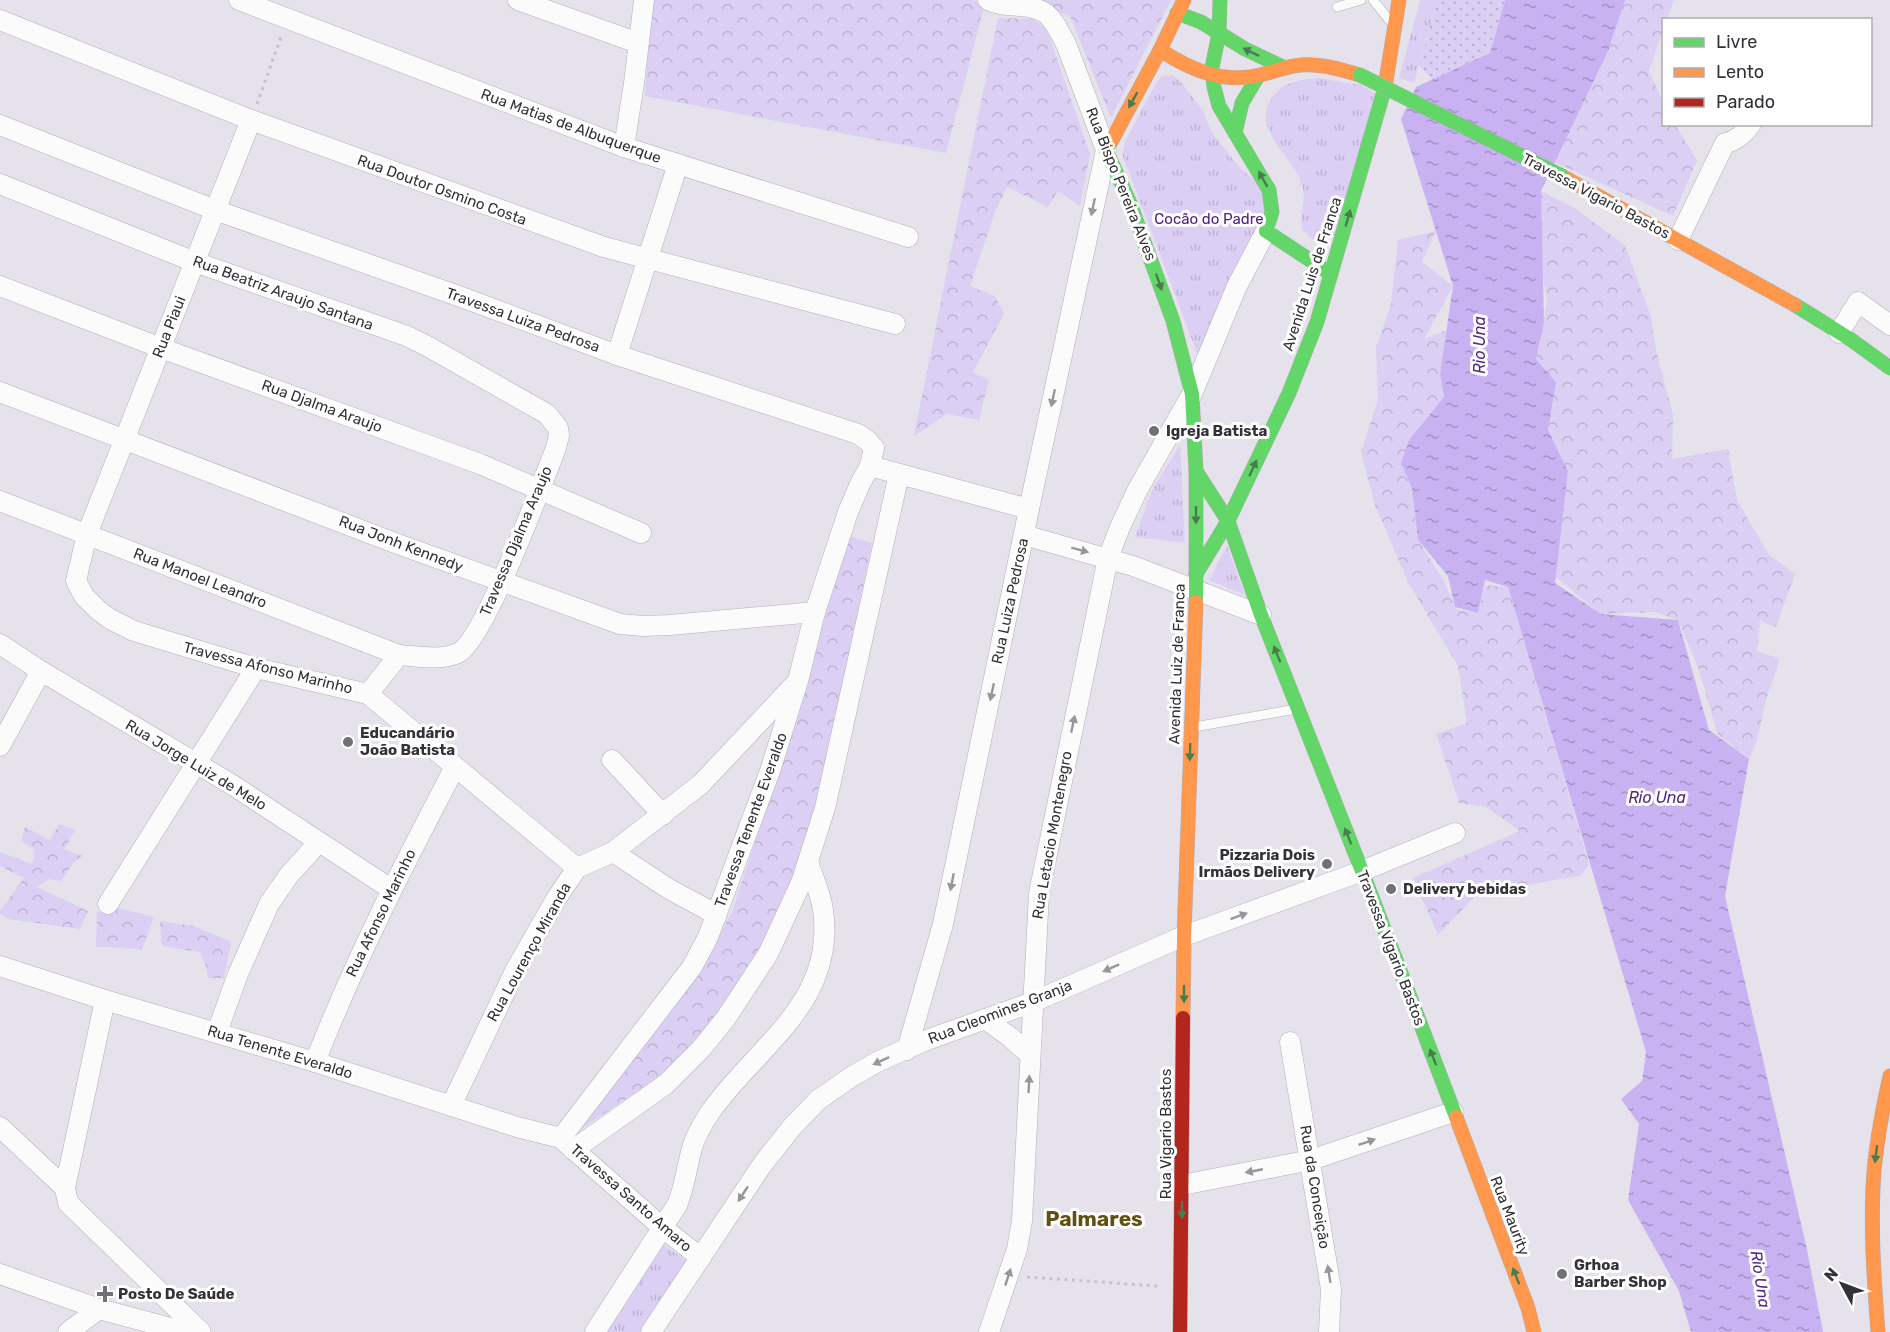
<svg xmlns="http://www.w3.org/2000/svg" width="1890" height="1332" font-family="Rubik,sans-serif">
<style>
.grass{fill:url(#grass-dots)}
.forest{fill:url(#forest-crowns)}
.park{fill:url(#park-tufts)}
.water{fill:url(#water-ripples)}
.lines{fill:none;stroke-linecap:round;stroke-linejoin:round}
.lane-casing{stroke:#b2afb7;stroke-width:10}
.street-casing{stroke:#b2afb7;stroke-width:21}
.fast-casing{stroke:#b2afb7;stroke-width:15}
.slow-casing{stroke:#b2afb7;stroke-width:15}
.jam-casing{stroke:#b2afb7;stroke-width:15}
.path{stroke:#c4c3c7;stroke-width:3;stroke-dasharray:3 4.5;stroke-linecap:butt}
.lane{stroke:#fbfbfc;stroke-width:9}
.street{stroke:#fbfbfc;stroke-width:20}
.fast{stroke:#63d668;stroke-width:14}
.slow{stroke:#ff974d;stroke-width:14}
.jam{stroke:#b3261e;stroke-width:14}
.fast-bridge-casing{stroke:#b2afb7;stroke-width:15;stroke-linecap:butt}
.fast-bridge{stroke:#63d668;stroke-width:14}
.oneway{fill:#497c4e}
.oneway2{fill:#98969a}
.poi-dot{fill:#727077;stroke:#fff;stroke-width:2}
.labels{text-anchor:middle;stroke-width:6;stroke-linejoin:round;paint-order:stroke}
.street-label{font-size:15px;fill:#343238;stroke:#fff}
.park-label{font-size:15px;fill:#4e2182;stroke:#fff}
.poi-label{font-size:15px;font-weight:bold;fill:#343238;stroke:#fff;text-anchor:start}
.water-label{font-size:16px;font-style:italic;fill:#532788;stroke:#fff}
.district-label{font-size:21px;font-weight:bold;fill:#624f12;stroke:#fff}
</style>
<defs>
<pattern id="grass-dots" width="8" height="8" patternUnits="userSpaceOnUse" patternTransform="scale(1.5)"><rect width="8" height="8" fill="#dccff4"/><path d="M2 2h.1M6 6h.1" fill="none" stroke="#bdb2d2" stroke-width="1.8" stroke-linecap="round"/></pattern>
<pattern id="forest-crowns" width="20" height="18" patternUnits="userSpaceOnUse" patternTransform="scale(1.5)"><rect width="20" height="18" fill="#dccff4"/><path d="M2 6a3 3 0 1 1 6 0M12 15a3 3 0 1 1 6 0" fill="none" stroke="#bdb2d2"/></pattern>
<pattern id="park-tufts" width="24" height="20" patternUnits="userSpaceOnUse" patternTransform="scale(1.5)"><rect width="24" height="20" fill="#dccff4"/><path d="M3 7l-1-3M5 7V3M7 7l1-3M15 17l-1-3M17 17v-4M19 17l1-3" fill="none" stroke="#bdb2d2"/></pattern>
<pattern id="water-ripples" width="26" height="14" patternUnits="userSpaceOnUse" patternTransform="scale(1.5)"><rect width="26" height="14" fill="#c9b2f1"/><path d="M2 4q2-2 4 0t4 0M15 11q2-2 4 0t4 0" fill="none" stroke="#a491c4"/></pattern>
</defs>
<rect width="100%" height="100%" fill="#e5e2ec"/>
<path class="grass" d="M1437 0H1505L1490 53 1433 80 1419 66Z"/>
<g class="forest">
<path d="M651 0H975L984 7 946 153 645 96Z"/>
<path d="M1023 0H1171L1111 118 1070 16Z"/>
<path d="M1624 0H1674L1667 19 1664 20 1663 30 1649 71 1663 102 1664 124 1675 125 1697 160 1673 216 1552 161Z"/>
<path d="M998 18 1033 19 1047 30 1090 154 1080 206 1058 191 1048 207 1007 187 995 212 970 286 995 296 1004 314 973 372 989 380 979 420 947 414 914 436Z"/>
<path d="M1541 191 1574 208 1625 245 1651 317 1656 350 1673 415 1672 459 1728 449 1737 500 1769 555 1795 574 1776 627 1760 621 1757 651 1780 659 1766 699 1757 741 1749 759 1717 733 1699 670 1678 620 1655 612 1600 614 1555 576 1568 471 1548 430 1556 382 1536 359 1547 303 1538 244Z"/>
<path d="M1436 231 1422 262 1453 286 1424 339 1447 330 1440 374 1444 397 1401 462 1412 488 1418 540 1444 581 1456 609 1478 613 1485 585 1508 587 1589 864 1581 876 1559 879 1475 896 1438 935 1413 878 1520 831 1486 807 1459 803 1436 734 1467 723 1458 666 1409 584 1375 505 1361 452 1378 399 1376 348 1391 304 1398 240Z"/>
<path d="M848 536 872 543 825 771 797 869 760 948 710 1023 665 1073 575 1133 697 975 732 912 798 712Z"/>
<path d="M59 824 75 830 64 849 82 856 73 863 61 881 49 879 37 887 88 911 80 929 8 919 0 914V911L24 878 0 866V852L32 864 35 849 21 841 25 827 50 840Z"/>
<path d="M119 908 154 917 142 950 116 947H96L97 912Z"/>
<path d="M160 921 194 926 231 942 224 978H208L206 966 200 952 162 946Z"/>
</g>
<g class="park">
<path d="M1420 0H1437L1414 83 1399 78Z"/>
<path d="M1172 75 1181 82 1203 111 1212 133 1240 168 1262 187 1271 202 1202 355 1197 353 1122 154 1126 140 1156 83 1162 76Z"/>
<path d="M1318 78 1361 85 1381 97 1336 235 1319 240 1311 239 1302 229C1299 216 1306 202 1303 188 1297 160 1252 131 1270 101 1281 82 1297 80 1318 78Z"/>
<path d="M1180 445 1185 543 1135 537 1152 490Z"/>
<path d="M1227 546 1245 595 1209 580Z"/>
<path d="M661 1243 691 1264 644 1332H602Z"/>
</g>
<path class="water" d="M1505 0H1625L1608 51 1541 191 1544 322 1536 359 1556 382 1548 430 1568 471 1555 583 1601 614 1678 620 1709 730 1749 759 1725 896 1806 1245 1823 1332H1691L1679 1291 1628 1200 1639 1124 1621 1099 1642 1081 1646 1052 1508 587 1485 580 1478 613 1455 607 1448 576 1418 540 1412 488 1401 463 1409 440 1444 397 1440 374 1453 286 1401 119 1416 87 1490 53Z"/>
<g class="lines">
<defs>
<g id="lane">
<path d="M1373 0 1390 21"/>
<path d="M1337 7 1361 0"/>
<path d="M1194 727 1296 709"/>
</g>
<g id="street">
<path d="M239 0 624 147 908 237"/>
<path d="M518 0 638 43"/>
<path d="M0 20 251 120 604 247 895 324"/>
<path d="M251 120 87 534 76 581 84 596 98 610 110 619 134 631 256 668 368 694 577 868"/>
<path d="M0 125 215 210 464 298 617 355 858 434 868 441 874 448 870 466 1029 509"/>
<path d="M624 147 634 83 644 0"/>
<path d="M0 184 195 262 407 336 427 346 547 414 558 428 559 435 556 448C542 483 484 641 458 653 441 661 416 656 399 655L368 694"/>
<path d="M1678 240 1725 143C1737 141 1744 133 1751 124"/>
<path d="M0 286 161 348 480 464 641 533"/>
<path d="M1839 333 1858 302 1890 325"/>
<path d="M617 355 678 164"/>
<path d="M0 392 395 543 620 624 644 626 670 625 815 612"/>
<path d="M0 501 399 655"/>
<path d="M1024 535 1133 566 1261 615"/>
<path d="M0 644 41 671 231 784 391 889"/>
<path d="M0 746 41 671"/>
<path d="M612 760 663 815"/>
<path d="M613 852 669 889 708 910 716 917"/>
<path d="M108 904 256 668"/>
<path d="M0 966 105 1000 315 1062 517 1127 561 1138"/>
<path d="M105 1000 65 1188 68 1203 201 1332"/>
<path d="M985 1019 1010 1037 1030 1055"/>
<path d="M217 1032 238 974 269 904 289 875 319 842"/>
<path d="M1290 1042 1331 1289 1329 1332"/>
<path d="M907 1050 943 924 1029 509 1106 150 1066 44C1061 35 1054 19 1045 13 1028 2 1005 9 988 0"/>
<path d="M315 1062C355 960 404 864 455 767"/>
<path d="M451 1106 515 971 556 899 577 868 613 852 701 784 795 684"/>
<path d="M0 1127 65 1188"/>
<path d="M561 1138 692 967 708 937 770 771 798 681 815 612 848 512 861 482 870 466"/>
<path d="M564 1141 663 1228 701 1258"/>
<path d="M573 1150 666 1084 701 1049 726 1018 768 954 801 883 825 808 899 474"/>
<path d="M1182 1185 1311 1160 1453 1112"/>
<path d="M0 1274 99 1309 185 1332"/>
<path d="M68 1332 99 1309"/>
<path d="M595 1332 677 1205C685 1186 686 1171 691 1152 694 1138 703 1123 711 1111 757 1046 836 1003 823 910 821 894 813 877 808 862"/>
<path d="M651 1332 762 1165 792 1127 818 1100 851 1077 877 1062 924 1041 1033 1002 1184 936 1362 871 1455 833"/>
<path d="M989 1332 1017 1249 1022 1221 1039 893 1108 558 1120 527 1138 489 1192 394 1237 286 1266 231"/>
</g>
<g id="fast">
<path d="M1220 0 1219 33 1212 68 1214 87 1219 106 1269 190 1272 212 1266 231 1331 274"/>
<path d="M1177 13 1201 22 1245 49 1285 68"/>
<path d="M1235 133 1242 103 1258 76"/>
<path d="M1112 140 1106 150 1130 203 1173 321 1192 394 1196 471V602"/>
<path d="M1795 305 1850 339 1890 368"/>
<path d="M1196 471 1228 521 1261 615 1362 871 1456 1117"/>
<path d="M1196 574 1228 521 1289 393 1317 322 1385 87"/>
</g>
<g id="slow">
<path d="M1160 50C1191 70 1223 84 1260 75 1274 72 1287 66 1301 65 1321 63 1341 70 1360 75"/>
<path d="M1385 87 1399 0"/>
<path d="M1112 140 1160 50 1184 0"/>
<path d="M1562 176 1795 305"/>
<path d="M1183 1018 1184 936 1196 602"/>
<path d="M1456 1117 1528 1308 1534 1332"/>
<path d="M1878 1332C1874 1279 1870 1225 1874 1171 1877 1139 1883 1107 1890 1076"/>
</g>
<path id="jam" d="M1180 1332 1183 1018"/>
</defs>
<use href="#lane" class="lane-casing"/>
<use href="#street" class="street-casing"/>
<use href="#fast" class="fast-casing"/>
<use href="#slow" class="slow-casing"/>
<use href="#jam" class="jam-casing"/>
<g class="path">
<path d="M257 104 282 34"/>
<path d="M1027 1277 1158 1286"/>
</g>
<use href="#lane" class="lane"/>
<use href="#street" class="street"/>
<use href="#fast" class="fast"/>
<use href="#slow" class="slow"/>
<use href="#jam" class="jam"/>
<defs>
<path id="fast-bridge" d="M1360 75 1562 176"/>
</defs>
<use href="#fast-bridge" class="fast-bridge-casing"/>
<use href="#fast-bridge" class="fast-bridge"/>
</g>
<defs><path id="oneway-solid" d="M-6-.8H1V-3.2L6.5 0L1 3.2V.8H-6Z" transform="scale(1.5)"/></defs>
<g class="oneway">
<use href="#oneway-solid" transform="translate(1251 52) rotate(-154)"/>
<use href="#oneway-solid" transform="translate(1133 100) rotate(119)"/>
<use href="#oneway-solid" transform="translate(1263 179) rotate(-119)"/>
<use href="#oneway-solid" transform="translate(1348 218) rotate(-74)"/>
<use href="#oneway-solid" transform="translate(1159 282) rotate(70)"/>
<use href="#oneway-solid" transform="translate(1253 468) rotate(-65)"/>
<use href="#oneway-solid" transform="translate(1196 515) rotate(90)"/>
<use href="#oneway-solid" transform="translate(1277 654) rotate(-112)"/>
<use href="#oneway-solid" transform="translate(1190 752) rotate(92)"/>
<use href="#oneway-solid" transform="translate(1348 836) rotate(-112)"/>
<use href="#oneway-solid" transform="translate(1184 994) rotate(90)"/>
<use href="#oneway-solid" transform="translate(1433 1057) rotate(-111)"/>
<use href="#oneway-solid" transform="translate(1876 1154) rotate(97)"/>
<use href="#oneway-solid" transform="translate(1182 1210) rotate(91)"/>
<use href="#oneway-solid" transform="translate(1516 1276) rotate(-111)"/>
</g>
<g class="oneway2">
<use href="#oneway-solid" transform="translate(1093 207) rotate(102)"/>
<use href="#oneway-solid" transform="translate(1053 398) rotate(102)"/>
<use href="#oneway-solid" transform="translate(1080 550) rotate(15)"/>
<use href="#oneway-solid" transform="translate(992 692) rotate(102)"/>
<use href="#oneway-solid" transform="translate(1073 724) rotate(-78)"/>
<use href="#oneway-solid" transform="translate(952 882) rotate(101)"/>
<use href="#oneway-solid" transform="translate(1239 916) rotate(-20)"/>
<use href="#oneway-solid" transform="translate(1111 968) rotate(156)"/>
<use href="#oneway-solid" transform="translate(881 1061) rotate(155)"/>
<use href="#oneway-solid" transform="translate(1029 1084) rotate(-87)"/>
<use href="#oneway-solid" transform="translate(1367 1142) rotate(-19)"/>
<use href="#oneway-solid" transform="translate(1254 1171) rotate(169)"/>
<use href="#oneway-solid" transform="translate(743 1194) rotate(123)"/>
<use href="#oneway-solid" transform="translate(1329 1274) rotate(-99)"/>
<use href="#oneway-solid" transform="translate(1008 1277) rotate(-72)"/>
</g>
<g class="poi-dot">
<circle cx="1154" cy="431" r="6"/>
<circle cx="348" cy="742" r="6"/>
<circle cx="1327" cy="864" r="6"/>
<circle cx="1391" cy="889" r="6"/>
<circle cx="1562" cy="1274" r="6"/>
<path d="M102 1285h6v6h6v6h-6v6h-6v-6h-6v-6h6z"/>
</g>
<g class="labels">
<g class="street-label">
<text transform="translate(571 126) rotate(20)" y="5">Rua Matias de Albuquerque</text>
<text transform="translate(1121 184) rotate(68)" y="5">Rua Bispo Pereira Alves</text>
<text transform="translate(442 190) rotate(20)" y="5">Rua Doutor Osmino Costa</text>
<text transform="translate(1596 196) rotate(28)" y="5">Travessa Vigario Bastos</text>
<text transform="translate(1312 274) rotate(-72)" y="5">Avenida Luis de Franca</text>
<text transform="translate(283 293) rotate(20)" y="5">Rua Beatriz Araujo Santana</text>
<text transform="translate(523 320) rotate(20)" y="5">Travessa Luiza Pedrosa</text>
<text transform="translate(169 327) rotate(-68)" y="5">Rua Piaui</text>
<text transform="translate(322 406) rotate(20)" y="5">Rua Djalma Araujo</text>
<text transform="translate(516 541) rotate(-67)" y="5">Travessa Djalma Araujo</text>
<text transform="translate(401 544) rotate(21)" y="5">Rua Jonh Kennedy</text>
<text transform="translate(200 578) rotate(21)" y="5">Rua Manoel Leandro</text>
<text transform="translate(1010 601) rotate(-78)" y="5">Rua Luiza Pedrosa</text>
<text transform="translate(1177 664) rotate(-88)" y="5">Avenida Luiz de Franca</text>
<text transform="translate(268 668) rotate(14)" y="5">Travessa Afonso Marinho</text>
<text transform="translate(196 765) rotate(31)" y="5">Rua Jorge Luiz de Melo</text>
<text transform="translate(751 820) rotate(-70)" y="5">Travessa Tenente Everaldo</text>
<text transform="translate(1052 835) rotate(-80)" y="5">Rua Letacio Montenegro</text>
<text transform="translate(381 913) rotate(-64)" y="5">Rua Afonso Marinho</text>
<text transform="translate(1391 948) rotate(69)" y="5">Travessa Vigario Bastos</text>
<text transform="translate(529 952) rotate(-61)" y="5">Rua Lourenço Miranda</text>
<text transform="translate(1000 1012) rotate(-21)" y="5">Rua Cleomines Granja</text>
<text transform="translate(280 1052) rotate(17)" y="5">Rua Tenente Everaldo</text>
<text transform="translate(1166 1134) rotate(-90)" y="5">Rua Vigario Bastos</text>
<text transform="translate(1315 1187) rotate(81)" y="5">Rua da Conceição</text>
<text transform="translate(631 1198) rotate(41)" y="5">Travessa Santo Amaro</text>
<text transform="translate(1510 1216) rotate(69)" y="5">Rua Maurity</text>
</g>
<g class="park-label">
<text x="1209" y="224">Cocão do Padre</text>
</g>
<g class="poi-label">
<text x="1166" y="436">Igreja Batista</text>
<text x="360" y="738">Educandário<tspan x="360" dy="17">João Batista</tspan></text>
<text x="1315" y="860" text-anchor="end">Pizzaria Dois<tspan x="1315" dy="17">Irmãos Delivery</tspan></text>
<text x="1403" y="894">Delivery bebidas</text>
<text x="1574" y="1270">Grhoa<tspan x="1574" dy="17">Barber Shop</tspan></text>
<text x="118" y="1299">Posto De Saúde</text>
</g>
<g class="water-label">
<text transform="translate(1479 345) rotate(-90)" y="6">Rio Una</text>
<text x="1657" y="803">Rio Una</text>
<text transform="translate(1761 1279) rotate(81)" y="6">Rio Una</text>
</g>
<g class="district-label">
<text x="1094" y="1226">Palmares</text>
</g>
</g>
<rect x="1662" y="18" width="210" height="108" fill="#ffffff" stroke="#aeadaf" stroke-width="1.5"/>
<rect x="1674" y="38" width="30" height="9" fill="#63d668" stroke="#aeadaf" stroke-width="1.5"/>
<text x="1716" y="48" font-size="18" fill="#343238">Livre</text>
<rect x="1674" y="68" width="30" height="9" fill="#ff974d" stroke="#aeadaf" stroke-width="1.5"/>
<text x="1716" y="78" font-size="18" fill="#343238">Lento</text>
<rect x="1674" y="98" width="30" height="9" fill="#b3261e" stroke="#aeadaf" stroke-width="1.5"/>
<text x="1716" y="108" font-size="18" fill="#343238">Parado</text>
<g transform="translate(1842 1284) rotate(311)" stroke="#ffffff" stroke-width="4.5" paint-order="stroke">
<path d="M0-4.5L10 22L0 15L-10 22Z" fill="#343238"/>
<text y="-9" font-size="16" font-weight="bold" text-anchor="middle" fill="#343238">N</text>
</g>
</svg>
